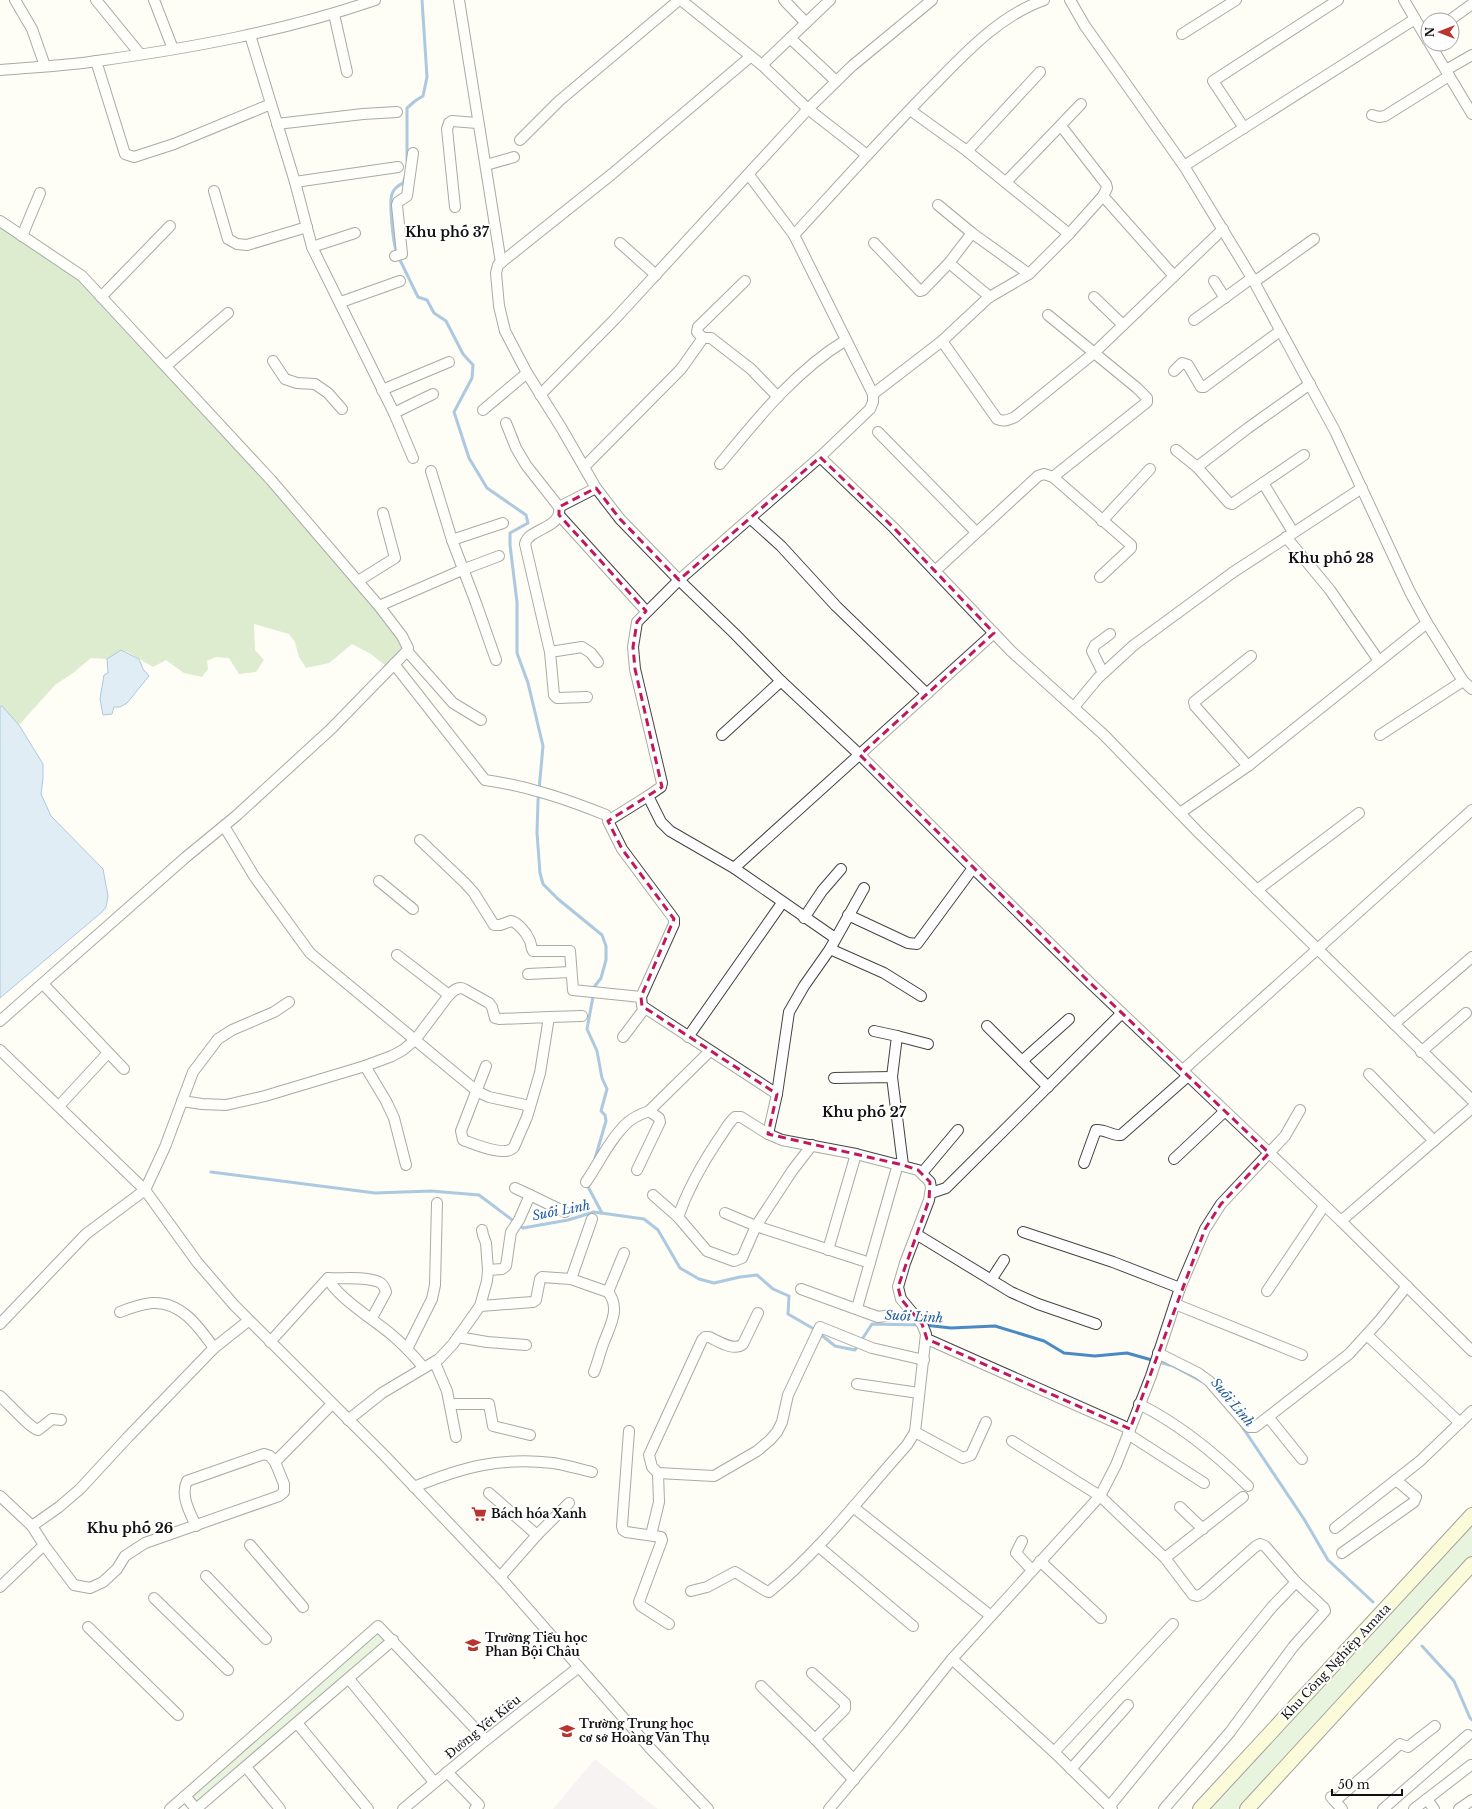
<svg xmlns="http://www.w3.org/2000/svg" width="1472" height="1809" font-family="'Libre Baskerville',serif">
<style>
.industrial{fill:#eee6ee}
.green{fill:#d1e8c0}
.forest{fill:#b5d7a0}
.water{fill:#bddaf2;stroke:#4989c4}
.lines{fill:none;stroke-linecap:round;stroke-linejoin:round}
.stream{stroke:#4989c4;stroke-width:3}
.street-casing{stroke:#444;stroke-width:12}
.secondary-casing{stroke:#333;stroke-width:16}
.street{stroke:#fff;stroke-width:10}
.secondary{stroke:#f9f7b5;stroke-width:14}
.marked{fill:none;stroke:#c2185b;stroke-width:3;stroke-dasharray:8 5;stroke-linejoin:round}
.labels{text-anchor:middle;stroke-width:4;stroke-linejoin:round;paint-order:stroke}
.poi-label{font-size:12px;font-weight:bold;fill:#111;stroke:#fff;text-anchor:start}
.street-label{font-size:12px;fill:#111;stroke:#fff}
.water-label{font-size:13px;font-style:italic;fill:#215c9b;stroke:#fff}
.quarter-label{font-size:14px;font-weight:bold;fill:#111;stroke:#fff}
</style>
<rect width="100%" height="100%" fill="#fefdf5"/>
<path class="industrial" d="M595 1759 646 1800 658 1809H553Z"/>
<g class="green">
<path d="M1472 1523V1556L1239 1809H1208Z"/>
<path d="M378 1630 388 1640 196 1805 189 1797Z"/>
</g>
<path class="forest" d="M0 225 80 279 270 483 356 583 405 647 387 667 371 654 352 644 329 663 306 668 299 657 295 642 289 634 254 624 255 650 264 660 256 672 239 674 229 658 216 657 207 661 208 669 202 677 184 673 166 660 153 667 128 652 121 650 107 659 91 658 73 673 55 685 19 725 2 706 0 707Z"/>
<g class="water">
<path d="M121 650 139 659 143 669 149 676 127 703 120 707H114L112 714 103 715 100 699 104 675 108 673 107 659Z"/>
<path d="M2 706 19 725 43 764V779L41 794 51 816 103 869 108 896 106 907 102 912 0 998V707Z"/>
</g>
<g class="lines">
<g class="stream">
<path d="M407 161V108L415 101 423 96 427 77 422 0"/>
<path d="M397 253C393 244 389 202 392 194 394 188 398 186 403 183L406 175"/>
<path d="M399 258 418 297 427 300 434 313 446 321 463 354 473 365 472 378 454 412 469 458 487 488 526 515 528 523 510 533V545L517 602V653L528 683 543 746 538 801 537 833 540 873 543 884 558 899 602 935 606 946V960L601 978 595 986 587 1029 597 1051 602 1078 607 1089 601 1111 605 1115 606 1121 594 1162"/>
<path d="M211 1172 375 1193 431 1191 479 1195 523 1228 568 1220 594 1212 644 1219 658 1230 680 1268 699 1279 714 1283 740 1277 757 1275 773 1289 789 1296 788 1314 814 1329 835 1346 855 1350 872 1324 919 1325"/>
<path d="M586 1183 602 1213"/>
<path d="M924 1325 951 1328 995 1326 1044 1341 1064 1353 1095 1356 1127 1353 1173 1366 1201 1381"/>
<path d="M1241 1425 1304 1519 1328 1560 1373 1602"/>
<path d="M1422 1646 1454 1681 1470 1718 1472 1720"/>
</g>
<defs>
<g id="street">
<path d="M15 0 32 29 45 66"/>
<path d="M96 0 140 54"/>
<path d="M154 0 173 49"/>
<path d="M459 0 501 263"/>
<path d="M681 0 762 65 808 109 867 155"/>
<path d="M784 0 806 23"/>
<path d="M1070 0 1085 26 1184 166 1252 278 1335 431 1410 592 1427 623 1463 681 1472 689"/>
<path d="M1404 0 1428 41"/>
<path d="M334 14 347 72"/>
<path d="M1450 20 1472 4"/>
<path d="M1182 34 1236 0"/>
<path d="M250 35 295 182 312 247 394 413 413 458"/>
<path d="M790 38 836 81"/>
<path d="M1430 44 1472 114"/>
<path d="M750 57 612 174 498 265 496 273 499 306 505 331 527 373 562 429 596 488 620 519 679 580 735 634 781 681 860 755 973 868 1084 977 1341 1221 1472 1351"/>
<path d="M96 61 125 154 134 157 174 144 271 104"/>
<path d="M762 65 830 0"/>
<path d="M0 70C32 67 65 66 97 61 191 48 285 31 375 0"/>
<path d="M1446 70 1472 55"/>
<path d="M910 110 967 151 1069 234"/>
<path d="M1372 115 1379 117 1385 116 1449 76"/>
<path d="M277 124 363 114 397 112"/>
<path d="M1244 128 1213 81 1338 0"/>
<path d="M520 140 559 101 679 0"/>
<path d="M967 151 1040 72"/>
<path d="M486 165 514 157"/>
<path d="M1184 166 1415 19"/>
<path d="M749 175 794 235 873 394V402L870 409 820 457 679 580 637 622 633 647 635 669 662 783 661 787 648 796 661 822 670 831 734 868 835 938"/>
<path d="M295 182 398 167"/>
<path d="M1006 182 1081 104"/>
<path d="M214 191 228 239 237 244 247 245 307 227"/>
<path d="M1103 196 1174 276"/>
<path d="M938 205 972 233 1029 274"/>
<path d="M455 207 447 129 449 123 452 121 477 123"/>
<path d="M0 221 82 276 271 480 379 606 402 636 408 648 407 651 331 729 236 816 186 857 0 1021"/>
<path d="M972 233 949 263 990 297"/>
<path d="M794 235C838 187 881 139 926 93 961 58 996 17 1044 0"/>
<path d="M22 236 40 193"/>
<path d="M620 243 656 275"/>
<path d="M874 243 920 291 923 290 949 263"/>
<path d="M312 247 355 233"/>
<path d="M395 256 402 254 397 205 398 202 407 196 413 153"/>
<path d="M1214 281 1225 298"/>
<path d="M1254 282 1314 239"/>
<path d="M101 297 170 226"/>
<path d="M1094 297 1123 325"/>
<path d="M341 302 400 281"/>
<path d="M1194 320 1252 278"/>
<path d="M703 338 697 332 698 327 745 281"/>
<path d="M942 341 997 419C1004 422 1008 420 1015 417L1094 353 1223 229"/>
<path d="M273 361 285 379 297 383 315 384 328 393 342 409"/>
<path d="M166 366 228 313"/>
<path d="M1174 371 1182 363 1188 365 1201 387H1204L1280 331"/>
<path d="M382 390 449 362"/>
<path d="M873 394 942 341 988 298 1029 274 1069 234 1103 196 1107 188 1106 184 1061 126"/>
<path d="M540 395 615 319 808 109 852 66 932 0"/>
<path d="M483 410 527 373"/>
<path d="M394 413 433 394"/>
<path d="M506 423 516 448 526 465 559 507 596 488"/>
<path d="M878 432 976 532"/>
<path d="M1176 450 1197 467 1229 503 1232 504 1263 483 1293 532"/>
<path d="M820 457 894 528 1011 651 1104 735 1200 834 1472 1100"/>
<path d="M720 464C757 419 795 371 846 340"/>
<path d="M584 467 681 369 703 338H711L751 369 778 397"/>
<path d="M1197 467 1248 428 1310 384"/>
<path d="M431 471 452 540 476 603 496 660"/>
<path d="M1053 477 1131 545V548L1100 577"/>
<path d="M1263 483 1304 455"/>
<path d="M559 515 646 611"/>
<path d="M750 518 781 546 836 606 927 694"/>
<path d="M1102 521 1150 469"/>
<path d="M1286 537 1330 590 1379 661"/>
<path d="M452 540 503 523"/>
<path d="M935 571 1038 476 1044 474 1053 477 1147 402V398L1137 388 1048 315"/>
<path d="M358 581 395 558 383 513"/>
<path d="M379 606 462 570 499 556"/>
<path d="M407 651 453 703 481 720"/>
<path d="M550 652 525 544C528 528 563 529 559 507"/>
<path d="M394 664 485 780C528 786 566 799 606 815"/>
<path d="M1103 673 1092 651 1095 645 1110 634"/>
<path d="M587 697 557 698 554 695 550 652 582 647 591 653 598 662"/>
<path d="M1074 707 1098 678 1134 645 1232 573 1362 488"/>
<path d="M722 735 781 681"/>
<path d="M1380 735 1463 681"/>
<path d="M1248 766 1195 706 1194 702 1251 656"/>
<path d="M648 796 608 821 622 849 674 919V924L641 997 642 1006 777 1094"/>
<path d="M1180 813 1248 766 1427 623"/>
<path d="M224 826 254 876 310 953 478 1092 489 1097 530 1106"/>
<path d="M420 840 465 883 474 893 494 925H500L511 921C517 922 526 932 529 939 532 943 530 947 533 951H570L573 990 641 997"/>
<path d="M734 868 994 633"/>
<path d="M379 881 413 909"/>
<path d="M1257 890 1359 813"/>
<path d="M848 915 908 943 917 944 973 868"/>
<path d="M804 918 822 891 841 869"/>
<path d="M830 949 884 973 921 996"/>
<path d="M528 974 571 972"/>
<path d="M43 984 124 1069"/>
<path d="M449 995C453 991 458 986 464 989L489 1003 492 1007 495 1018 499 1019 549 1017 540 1073 527 1117 514 1147C505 1158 475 1144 463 1140L461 1131 486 1066"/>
<path d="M549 1017 582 1016"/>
<path d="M1394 1024 1472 957"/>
<path d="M987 1026 1048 1087"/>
<path d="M874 1031 897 1036 892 1077"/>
<path d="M897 1036 928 1044"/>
<path d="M623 1037 645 1008"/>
<path d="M688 1037 782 903"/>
<path d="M0 1050 145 1190 197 1262 234 1305 384 1455 500 1577 649 1747 708 1809"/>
<path d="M1421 1052 1466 1013"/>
<path d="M1022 1061 1069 1019"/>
<path d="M365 1066 386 1101 394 1118 406 1165"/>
<path d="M1183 1070 1472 810"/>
<path d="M1369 1074 1434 1141"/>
<path d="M834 1078 892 1077 903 1165"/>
<path d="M182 1101 202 1104 226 1105 265 1096 365 1066 392 1056 403 1050 415 1040 449 995 397 955"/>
<path d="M59 1106 108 1053"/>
<path d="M1174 1159 1225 1111"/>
<path d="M1084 1163 1096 1130C1105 1129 1112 1136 1121 1135L1188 1076"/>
<path d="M637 1170 660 1122 659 1118 649 1111 710 1051"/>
<path d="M922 1173 958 1130"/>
<path d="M586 1182C599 1163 610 1139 627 1123 633 1117 641 1114 649 1111"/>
<path d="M515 1188 530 1195"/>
<path d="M931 1193 946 1188 1122 1013"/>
<path d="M653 1195 678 1217 707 1251 734 1261 742 1258 756 1226 792 1171 812 1145"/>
<path d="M725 1213 756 1226 870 1263"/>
<path d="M678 1217C688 1189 702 1164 718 1140 724 1132 728 1123 735 1117H741L768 1134"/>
<path d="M592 1219 571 1279 608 1292C621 1308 610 1326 604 1342 600 1352 598 1362 594 1372"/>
<path d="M1341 1221 1472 1108"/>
<path d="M482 1230 483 1235 486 1243 488 1270"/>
<path d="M1023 1232 1113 1262 1180 1288"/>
<path d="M916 1234 1011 1292 1038 1304 1096 1324"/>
<path d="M828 1250 856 1154"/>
<path d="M328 1278C334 1295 377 1322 392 1335 404 1345 414 1356 424 1368"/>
<path d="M991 1280 1004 1260"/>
<path d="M801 1289 878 1317 891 1315"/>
<path d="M1267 1291 1324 1206"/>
<path d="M608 1292 624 1253"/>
<path d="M1175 1304 1302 1355"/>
<path d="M480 1306 533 1302 536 1300 540 1279 542 1277 571 1279"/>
<path d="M857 1308 898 1164"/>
<path d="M120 1312C130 1308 141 1304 152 1303 181 1301 199 1327 214 1348"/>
<path d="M0 1324 86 1234 145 1190 165 1147 193 1072 218 1039 232 1030 274 1012 289 1002"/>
<path d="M1367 1335 1460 1423"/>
<path d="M458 1337 487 1342 526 1345"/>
<path d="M927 1339 1130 1429"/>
<path d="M270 1342 328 1278C344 1279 365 1276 379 1282 383 1284 385 1288 386 1292L372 1318"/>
<path d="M407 1349 432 1299 435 1285 437 1203"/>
<path d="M1158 1353 1198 1373 1209 1381 1249 1427H1255L1349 1354 1379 1321 1407 1286"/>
<path d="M435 1363 447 1391 456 1437"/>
<path d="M857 1384 919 1393"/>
<path d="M0 1396C8 1403 30 1428 38 1430L52 1419 61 1420"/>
<path d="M450 1404H489L493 1426 530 1435"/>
<path d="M1139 1404C1181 1425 1215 1453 1248 1486"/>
<path d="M1269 1418 1302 1459"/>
<path d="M348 1420 382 1393 439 1359 453 1344 480 1306 487 1281 488 1270 502 1269 506 1266 511 1232 519 1220 530 1195 565 1212"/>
<path d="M629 1431 622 1526 623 1530 626 1532 661 1537 662 1540 639 1602 641 1606 669 1624"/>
<path d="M915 1432 963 1458 971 1455 986 1422"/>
<path d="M1128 1434 1204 1483"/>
<path d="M1012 1441 1100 1496 1165 1558 1193 1595 1197 1596 1202 1594 1256 1546 1260 1544 1265 1546 1296 1582 1324 1608 1325 1611 1293 1647 1230 1732 1164 1809"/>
<path d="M658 1473 714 1476 757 1451 770 1440 777 1432 782 1422 788 1395 820 1327 872 1348 924 1360"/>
<path d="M414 1487C463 1467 499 1457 553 1463 566 1465 579 1469 592 1472"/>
<path d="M489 1493 537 1535 500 1577"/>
<path d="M0 1496 32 1526 44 1545 74 1585 90 1588 103 1582 117 1569 125 1556 145 1543 279 1496 284 1492V1484L275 1462 332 1404"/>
<path d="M853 1507 991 1616"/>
<path d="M1180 1507 1203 1529"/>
<path d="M32 1526 59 1507 80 1489 128 1437 214 1348 248 1321"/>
<path d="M196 1526C190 1512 180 1496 187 1481L264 1454 270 1456 275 1462"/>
<path d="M1335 1528 1420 1461 1472 1411"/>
<path d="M537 1535 569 1503"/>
<path d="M651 1535 659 1502 658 1473 652 1467 649 1455 702 1340 705 1337H709C718 1341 734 1352 743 1344L758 1313"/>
<path d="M1022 1541 1016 1553 1032 1570"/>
<path d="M250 1545 303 1607"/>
<path d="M818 1546 913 1626"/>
<path d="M1342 1553 1414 1502 1416 1497 1396 1480"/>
<path d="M1165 1558 1243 1497"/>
<path d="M1040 1561 1101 1618"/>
<path d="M206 1576 266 1639"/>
<path d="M0 1587 44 1545"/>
<path d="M691 1591 707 1587 735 1572 766 1591 769 1592C821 1550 862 1495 907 1445L915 1432 926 1334 922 1324 901 1299 898 1287 905 1263 929 1200 931 1188 930 1182 918 1170 856 1154 782 1140 768 1134 777 1094 789 1012 804 986 830 949 864 888"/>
<path d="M154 1598 228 1670"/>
<path d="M88 1627 178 1715"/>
<path d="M952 1659 1054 1752 1112 1809"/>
<path d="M812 1673 845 1703V1709L815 1739 854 1780"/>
<path d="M349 1679 434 1782"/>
<path d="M761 1686 815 1739"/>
<path d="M297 1723 368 1809"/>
<path d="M1054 1752 1173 1624"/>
<path d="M246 1767 280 1809"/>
<path d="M1071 1769 1128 1705"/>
<path d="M447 1772 479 1805 475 1809"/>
<path d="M1331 1797 1342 1809"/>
<path d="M1427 1799 1471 1765"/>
<path d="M1335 1801 1400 1744 1408 1747 1435 1726"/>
<path d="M1109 1807 1272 1607 1296 1582"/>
<path d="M170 1809 185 1796"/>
<path d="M196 1809 185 1796 378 1626 486 1740"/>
<path d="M196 1809 393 1640"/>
<path d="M403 1809 486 1740 579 1667"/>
<path d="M829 1809 897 1728 952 1659 1100 1496 1116 1465 1151 1376 1180 1288 1205 1229 1221 1204 1285 1136 1300 1110"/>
<path d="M1383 1809 1468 1735"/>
<path d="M1414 1809 1427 1799 1434 1809"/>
<path d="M1459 1809 1472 1800"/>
</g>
<g id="secondary">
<path d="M1200 1809 1472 1515"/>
<path d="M1247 1809 1472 1564"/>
</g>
</defs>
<use href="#street" class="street-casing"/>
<use href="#secondary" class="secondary-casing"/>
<use href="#street" class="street"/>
<use href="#secondary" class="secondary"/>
</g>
<path d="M0 0H1472V1809H0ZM820 457 894 528 994 633 860 755 1084 977 1269 1153 1221 1204 1205 1229 1130 1429 927 1339 922 1324 901 1299 898 1287 929 1200 930 1182 918 1170 903 1165 768 1134 777 1094 642 1006 641 997 674 919 622 849 608 821 662 787 635 669 633 647 637 622 646 611 559 515V507L596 488 620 519 679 580Z" fill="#fefdf5" fill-opacity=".55" fill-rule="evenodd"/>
<path class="marked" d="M820 457 894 528 994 633 860 755 1084 977 1269 1153 1221 1204 1205 1229 1130 1429 927 1339 922 1324 901 1299 898 1287 929 1200 930 1182 918 1170 903 1165 768 1134 777 1094 642 1006 641 997 674 919 622 849 608 821 662 787 635 669 633 647 637 622 646 611 559 515V507L596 488 620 519 679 580Z"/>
<defs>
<symbol id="supermarket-bare" viewBox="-9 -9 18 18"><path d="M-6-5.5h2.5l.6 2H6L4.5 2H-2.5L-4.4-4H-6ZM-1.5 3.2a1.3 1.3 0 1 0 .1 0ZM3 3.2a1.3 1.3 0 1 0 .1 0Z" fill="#b83631" stroke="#fff" stroke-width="2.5" paint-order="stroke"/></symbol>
<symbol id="school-bare" viewBox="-9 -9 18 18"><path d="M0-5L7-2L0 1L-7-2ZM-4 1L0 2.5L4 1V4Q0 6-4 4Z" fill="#b83631" stroke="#fff" stroke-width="2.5" paint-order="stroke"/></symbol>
</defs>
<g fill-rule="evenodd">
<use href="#supermarket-bare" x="468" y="1503" width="22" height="22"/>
<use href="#school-bare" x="462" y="1634" width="22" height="22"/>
<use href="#school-bare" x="556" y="1720" width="22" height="22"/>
</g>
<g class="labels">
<g class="poi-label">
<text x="491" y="1518">Bách hóa Xanh</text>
<text x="485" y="1642">Trường Tiểu học<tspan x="485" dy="14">Phan Bội Châu</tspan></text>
<text x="579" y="1728">Trường Trung học<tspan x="579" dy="14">cơ sở Hoàng Văn Thụ</tspan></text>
</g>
<g class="street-label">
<text transform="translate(1336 1662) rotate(-47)" y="4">Khu Công Nghiệp Amata</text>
<text transform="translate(483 1727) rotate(-39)" y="4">Đường Yết Kiêu</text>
</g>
<g class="water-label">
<text transform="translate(561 1210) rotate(-11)" y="5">Suối Linh</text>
<text transform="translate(914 1316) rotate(3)" y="5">Suối Linh</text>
<text transform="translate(1233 1402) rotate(50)" y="5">Suối Linh</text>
</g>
<g class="quarter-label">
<text x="447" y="237">Khu phố 37</text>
<text x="1331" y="563">Khu phố 28</text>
<text x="864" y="1117">Khu phố 27</text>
<text x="130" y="1533">Khu phố 26</text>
</g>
</g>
<g transform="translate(1440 32) rotate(270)"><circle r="19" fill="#ffffff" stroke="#a0a0a0"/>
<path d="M0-3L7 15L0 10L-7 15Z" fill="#b83631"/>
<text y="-6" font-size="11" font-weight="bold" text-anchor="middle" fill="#111111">N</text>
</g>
<path d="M1332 1789v6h70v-6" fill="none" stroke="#111111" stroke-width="2"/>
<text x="1338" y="1789" font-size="12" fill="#111111" stroke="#ffffff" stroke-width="3" paint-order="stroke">50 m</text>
</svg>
